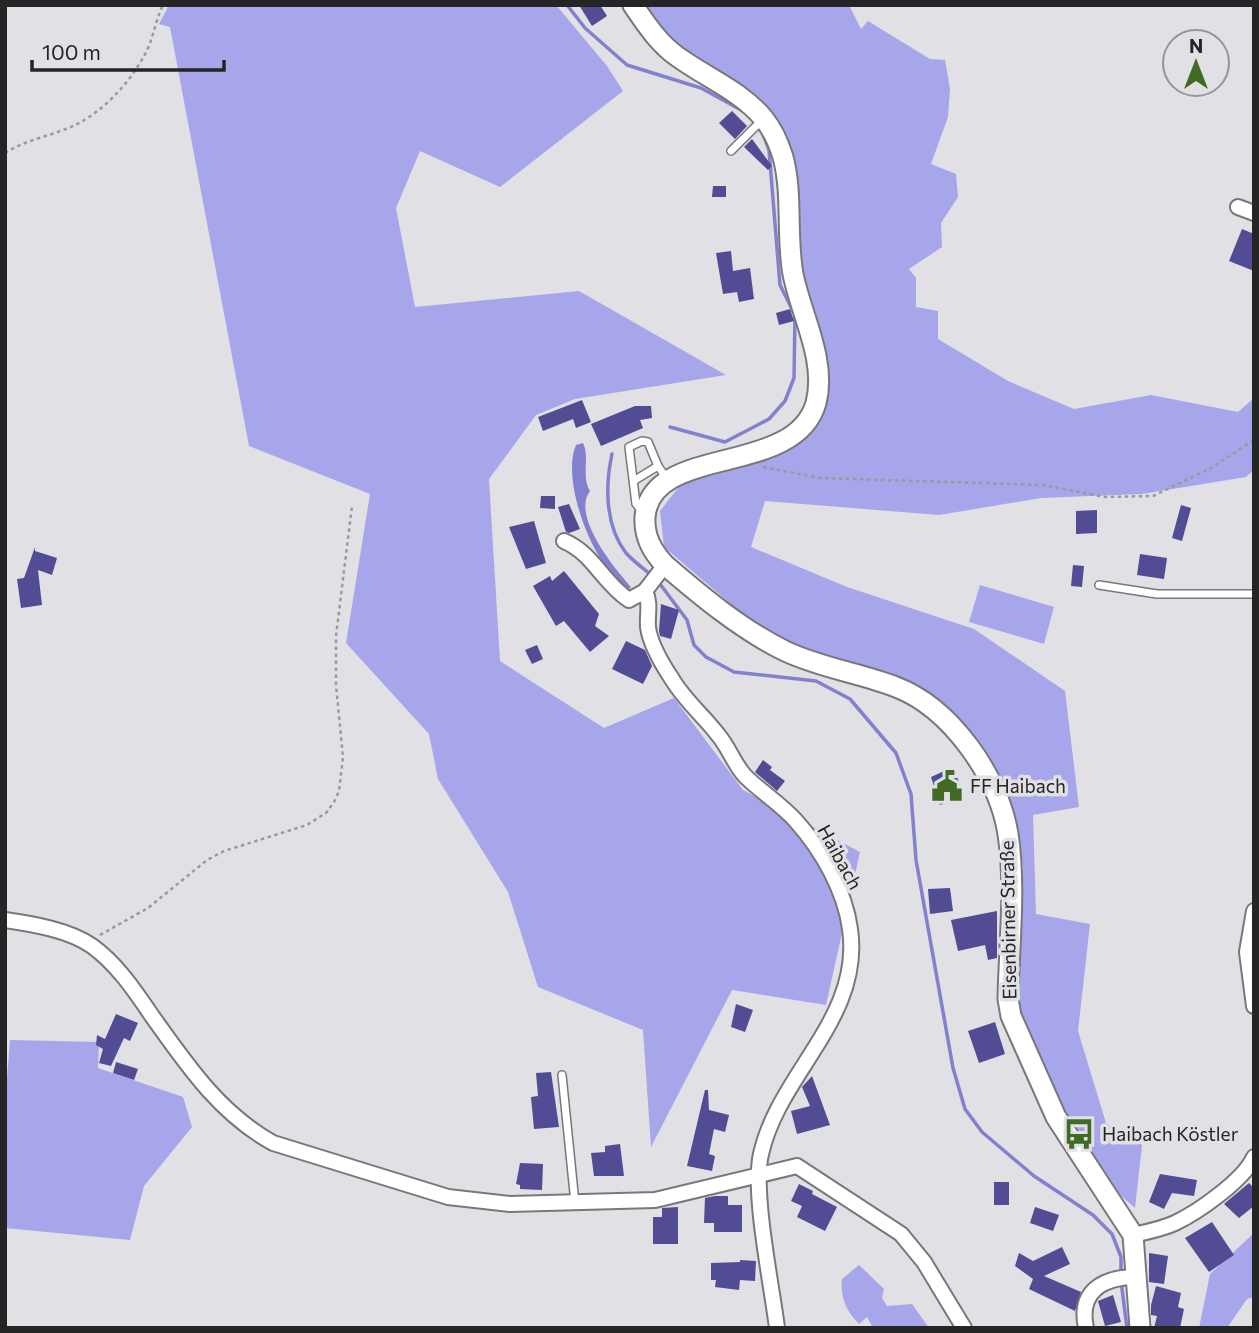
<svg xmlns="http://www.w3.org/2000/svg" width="1259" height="1333" font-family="Commissioner,sans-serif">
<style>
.green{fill:#a7a6ea}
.water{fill:#8380cd}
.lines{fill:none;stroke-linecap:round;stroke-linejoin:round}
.stream{stroke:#8380cd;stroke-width:3.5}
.building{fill:#514c94}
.service-casing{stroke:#78787c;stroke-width:10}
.minor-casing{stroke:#78787c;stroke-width:18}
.secondary-casing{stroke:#78787c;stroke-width:23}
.path{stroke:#9a9a9e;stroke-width:2.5;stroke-dasharray:3.5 3.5;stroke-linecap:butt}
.service{stroke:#fff;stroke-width:7}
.minor{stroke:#fff;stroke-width:14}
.secondary{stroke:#fff;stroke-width:19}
.labels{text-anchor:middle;stroke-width:7;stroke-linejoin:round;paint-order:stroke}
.poi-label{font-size:19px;fill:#252526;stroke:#e0e0e5;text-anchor:start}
.street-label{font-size:19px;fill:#252526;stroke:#e0e0e5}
</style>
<rect width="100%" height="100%" fill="#e0e0e5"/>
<g class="green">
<path d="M169 5H556L607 66 623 91 500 187 420 151 396 208 415 307 579 291 726 375 575 399 536 415 489 479 500 661 604 728 674 698 743 790 860 852 826 1005 732 990 651 1147 643 1030 538 987 508 892 438 779 429 734 346 643 370 494 249 446 170 27 159 24Z"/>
<path d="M642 5H849L861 29 868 21 930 59 945 60 950 89 948 117 931 164 956 174 958 197 941 223 942 247 909 269 916 278V307L938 311V339L1008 381 1074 409 1151 395 1238 412 1254 398V470L1246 477 1142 494 1041 498 939 515 765 501 751 547 847 587 974 629 1065 691 1079 807 1033 815 1036 914 1090 924 1078 1031 1106 1123 1142 1145 1135 1208 1102 1179 1067 1126 1016 1013 1013 967 1023 866 1009 795 983 756 929 693 795 649 739 611 664 547 660 511 681 484 741 468 789 443 819 415 800 289 784 139 714 73 664 35Z"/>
<path d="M980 585 1054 607 1044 644 969 622Z"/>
<path d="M10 1040 99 1042 98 1068 183 1097 192 1127 144 1186 130 1240 5 1228V1104Z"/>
<path d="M1254 1233V1297L1247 1299 1227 1328H1199L1210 1274Z"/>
<path d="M859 1265 884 1289 882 1298 887 1306 912 1304 929 1328H873L867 1317 859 1324C846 1311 840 1297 842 1279Z"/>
</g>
<path class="water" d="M583 443C590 457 581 476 590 491 571 516 615 569 631 587L629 589C595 572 560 481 576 445Z"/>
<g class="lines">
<g class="stream">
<path d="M567 5 585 28 627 65 701 88 743 111"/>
<path d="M670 427 725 442 769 419 785 401 794 378 795 315 780 285 769 150 763 134"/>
<path d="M612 454C605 486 605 526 626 553 633 561 643 568 651 575"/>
<path d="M657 580 687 620 694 645 706 657 734 672 816 681 850 699 896 753 911 794 916 860 953 1068 965 1109 982 1132 1034 1176 1093 1215 1112 1234 1121 1257V1274"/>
<path d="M1121 1281 1127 1328"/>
</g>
</g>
<g class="building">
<path d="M579 5H600L607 16 592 26Z"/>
<path d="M732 111 747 126 735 139 719 123Z"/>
<path d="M752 139 772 166 768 170 744 147Z"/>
<path d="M713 186H726V197H712Z"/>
<path d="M1242 229 1254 234V271L1229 261Z"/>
<path d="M731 251 733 271 750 268 754 299 739 302 737 292 723 294 716 253Z"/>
<path d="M790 309 794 321 779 325 776 313Z"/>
<path d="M582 400 591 422 576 428 573 419 543 431 538 417Z"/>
<path d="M635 406H651L652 418 640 420 643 428 601 446 591 424Z"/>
<path d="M541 496H555V509L540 508Z"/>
<path d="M569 504 580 529 569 533 566 532 558 507Z"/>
<path d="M1181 505 1191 508 1182 541 1172 538Z"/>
<path d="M1097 510V533L1076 534V511Z"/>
<path d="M534 521 546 563 526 569 509 527Z"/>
<path d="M35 547V551L57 558 52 575 38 570 42 605 21 608 17 579 24 578Z"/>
<path d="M1140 554 1167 558 1164 579 1137 575Z"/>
<path d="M1073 565 1084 566 1082 587 1071 586Z"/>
<path d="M564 571 599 614 595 626 609 636 590 652 564 621 556 626 533 586 550 576 552 581Z"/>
<path d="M661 604 679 610 671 639 660 636 659 631Z"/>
<path d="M626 641 645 650 652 666 643 684 612 669Z"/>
<path d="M537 645 543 659 532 664 525 650Z"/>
<path d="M763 760 772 767 770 770 785 781 777 791 755 772Z"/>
<path d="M953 767 964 795 940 805 931 777Z"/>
<path d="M950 888 953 911 930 914 928 889Z"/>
<path d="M997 911V958L988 960 985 945 958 951 951 920Z"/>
<path d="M736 1004 753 1010 745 1032 731 1027Z"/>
<path d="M116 1014 138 1023 130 1041 124 1038 111 1066 99 1063 103 1049 96 1045 97 1035 105 1039Z"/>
<path d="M995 1022 1005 1054 979 1063 968 1031Z"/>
<path d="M116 1062 138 1069 134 1080 113 1073Z"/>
<path d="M551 1072 559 1127 534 1129 531 1097 538 1096 536 1073Z"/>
<path d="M812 1076 830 1125 797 1134 791 1111 810 1106 802 1087Z"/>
<path d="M705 1090H708L709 1110 729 1115 725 1132 714 1129 709 1154 715 1156 712 1171 687 1166Z"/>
<path d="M620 1144 624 1176H594L591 1153 605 1152V1146Z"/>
<path d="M520 1163 543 1164 542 1190 520 1189V1185L516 1184Z"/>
<path d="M1160 1174 1197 1180 1194 1196 1172 1193 1164 1209 1149 1202Z"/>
<rect x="994" y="1182" width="15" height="23"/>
<path d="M1249 1183 1254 1188V1206L1239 1218 1224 1204Z"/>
<path d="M799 1184 813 1191 812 1194 837 1207 825 1231 797 1217 802 1206 791 1201Z"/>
<path d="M715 1196H728V1205H742V1232H714V1223H704L705 1198Z"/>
<path d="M678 1207V1244H653V1217H662V1208Z"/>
<path d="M1035 1207 1059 1215 1053 1231 1030 1223Z"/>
<path d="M1212 1222 1234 1255 1209 1272 1185 1238Z"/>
<path d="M1062 1247 1070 1264 1044 1276 1081 1292 1075 1311 1029 1289 1033 1279 1015 1266 1019 1253 1033 1261Z"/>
<path d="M1149 1253 1168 1256 1164 1284 1149 1282Z"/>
<path d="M740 1260 756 1261 755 1281 740 1280 739 1290 715 1287 716 1280H711V1263L740 1262Z"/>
<path d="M1156 1286 1181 1293 1178 1307 1184 1309 1180 1328H1154L1157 1316 1151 1315V1305Z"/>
<path d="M1113 1295 1121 1322 1105 1326 1098 1301Z"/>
</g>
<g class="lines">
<defs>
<g id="service">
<path d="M731 151 763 119"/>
<path d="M635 480 658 466"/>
<path d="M645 514 636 504 629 447 642 441 648 442 658 466 667 479"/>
<path d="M1099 585 1157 594H1254"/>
<path d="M562 1075 575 1203"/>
</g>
<g id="minor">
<path d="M1238 207 1254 213"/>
<path d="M564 541C594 554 602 582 629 600L645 591"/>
<path d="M665 565 645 591C651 604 647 613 648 627 650 644 662 664 672 679 685 701 704 716 719 736 729 748 734 764 745 776 761 792 781 804 796 821 822 850 845 891 850 929 863 1018 779 1073 761 1154 752 1192 772 1286 777 1328"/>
<path d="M1254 911 1247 952 1254 1006"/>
<path d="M5 920C33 924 69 930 92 946 117 964 135 991 152 1016 187 1065 219 1113 273 1143L448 1197 510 1204 655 1200 797 1166 901 1234 924 1262 964 1328"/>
<path d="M1133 1235C1147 1232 1162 1229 1175 1223 1198 1212 1244 1180 1254 1157"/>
<path d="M1086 1328C1078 1291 1103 1277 1137 1277"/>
</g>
<path id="secondary" d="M633 5C646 24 659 44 678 57 707 78 741 91 764 119 773 130 779 144 783 157 793 194 786 236 793 274 801 315 827 360 816 403 795 478 651 443 645 517 644 537 652 551 665 565 701 596 742 630 785 651 821 668 860 673 896 687 951 708 999 777 1008 834 1016 887 1009 945 1008 999L1011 1016 1056 1117 1133 1235 1140 1328"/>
</defs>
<use href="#service" class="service-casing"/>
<use href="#minor" class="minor-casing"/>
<use href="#secondary" class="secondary-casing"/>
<g class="path">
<path d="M5 153C25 140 50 136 71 127 102 113 128 85 144 56 153 41 155 21 163 5"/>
<path d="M763 467 820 478 1043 485 1105 497 1153 496 1211 468 1254 440"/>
<path d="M100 935 148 908 207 860 224 851 307 825 326 813 334 802 339 791 343 757 336 685V636L352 506"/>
</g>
<use href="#service" class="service"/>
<use href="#minor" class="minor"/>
<use href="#secondary" class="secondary"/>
</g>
<defs>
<symbol id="civic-bare" viewBox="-9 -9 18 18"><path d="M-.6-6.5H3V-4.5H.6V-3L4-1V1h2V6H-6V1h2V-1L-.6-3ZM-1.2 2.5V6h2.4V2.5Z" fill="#416a25" stroke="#e0e0e5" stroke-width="2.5" paint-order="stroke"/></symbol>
<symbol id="bus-bare" viewBox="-9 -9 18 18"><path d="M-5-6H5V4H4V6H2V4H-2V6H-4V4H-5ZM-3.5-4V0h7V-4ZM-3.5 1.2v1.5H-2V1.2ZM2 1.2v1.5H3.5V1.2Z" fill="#416a25" stroke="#e0e0e5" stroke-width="2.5" paint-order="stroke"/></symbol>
</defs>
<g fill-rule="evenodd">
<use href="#civic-bare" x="925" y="764" width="44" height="44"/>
<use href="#bus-bare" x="1057" y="1112" width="44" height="44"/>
</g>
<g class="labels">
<g class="poi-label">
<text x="970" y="793">FF Haibach</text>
<text x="1102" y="1141">Haibach Köstler</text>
</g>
<g class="street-label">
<text transform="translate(840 857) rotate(61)" y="7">Haibach</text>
<text transform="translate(1008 920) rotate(-91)" y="7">Eisenbirner Straße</text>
</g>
</g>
<rect width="1259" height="1333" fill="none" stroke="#252526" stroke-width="14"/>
<g transform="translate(1196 63)"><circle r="33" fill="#e0e0e5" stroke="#959599" stroke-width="2"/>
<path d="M0-5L12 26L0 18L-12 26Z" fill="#416a25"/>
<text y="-10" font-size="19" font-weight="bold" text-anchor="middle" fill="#252526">N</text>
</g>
<path d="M32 60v10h192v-10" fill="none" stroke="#252526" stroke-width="3.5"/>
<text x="42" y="60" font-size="21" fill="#252526" stroke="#e0e0e5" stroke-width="5" paint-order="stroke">100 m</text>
</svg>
